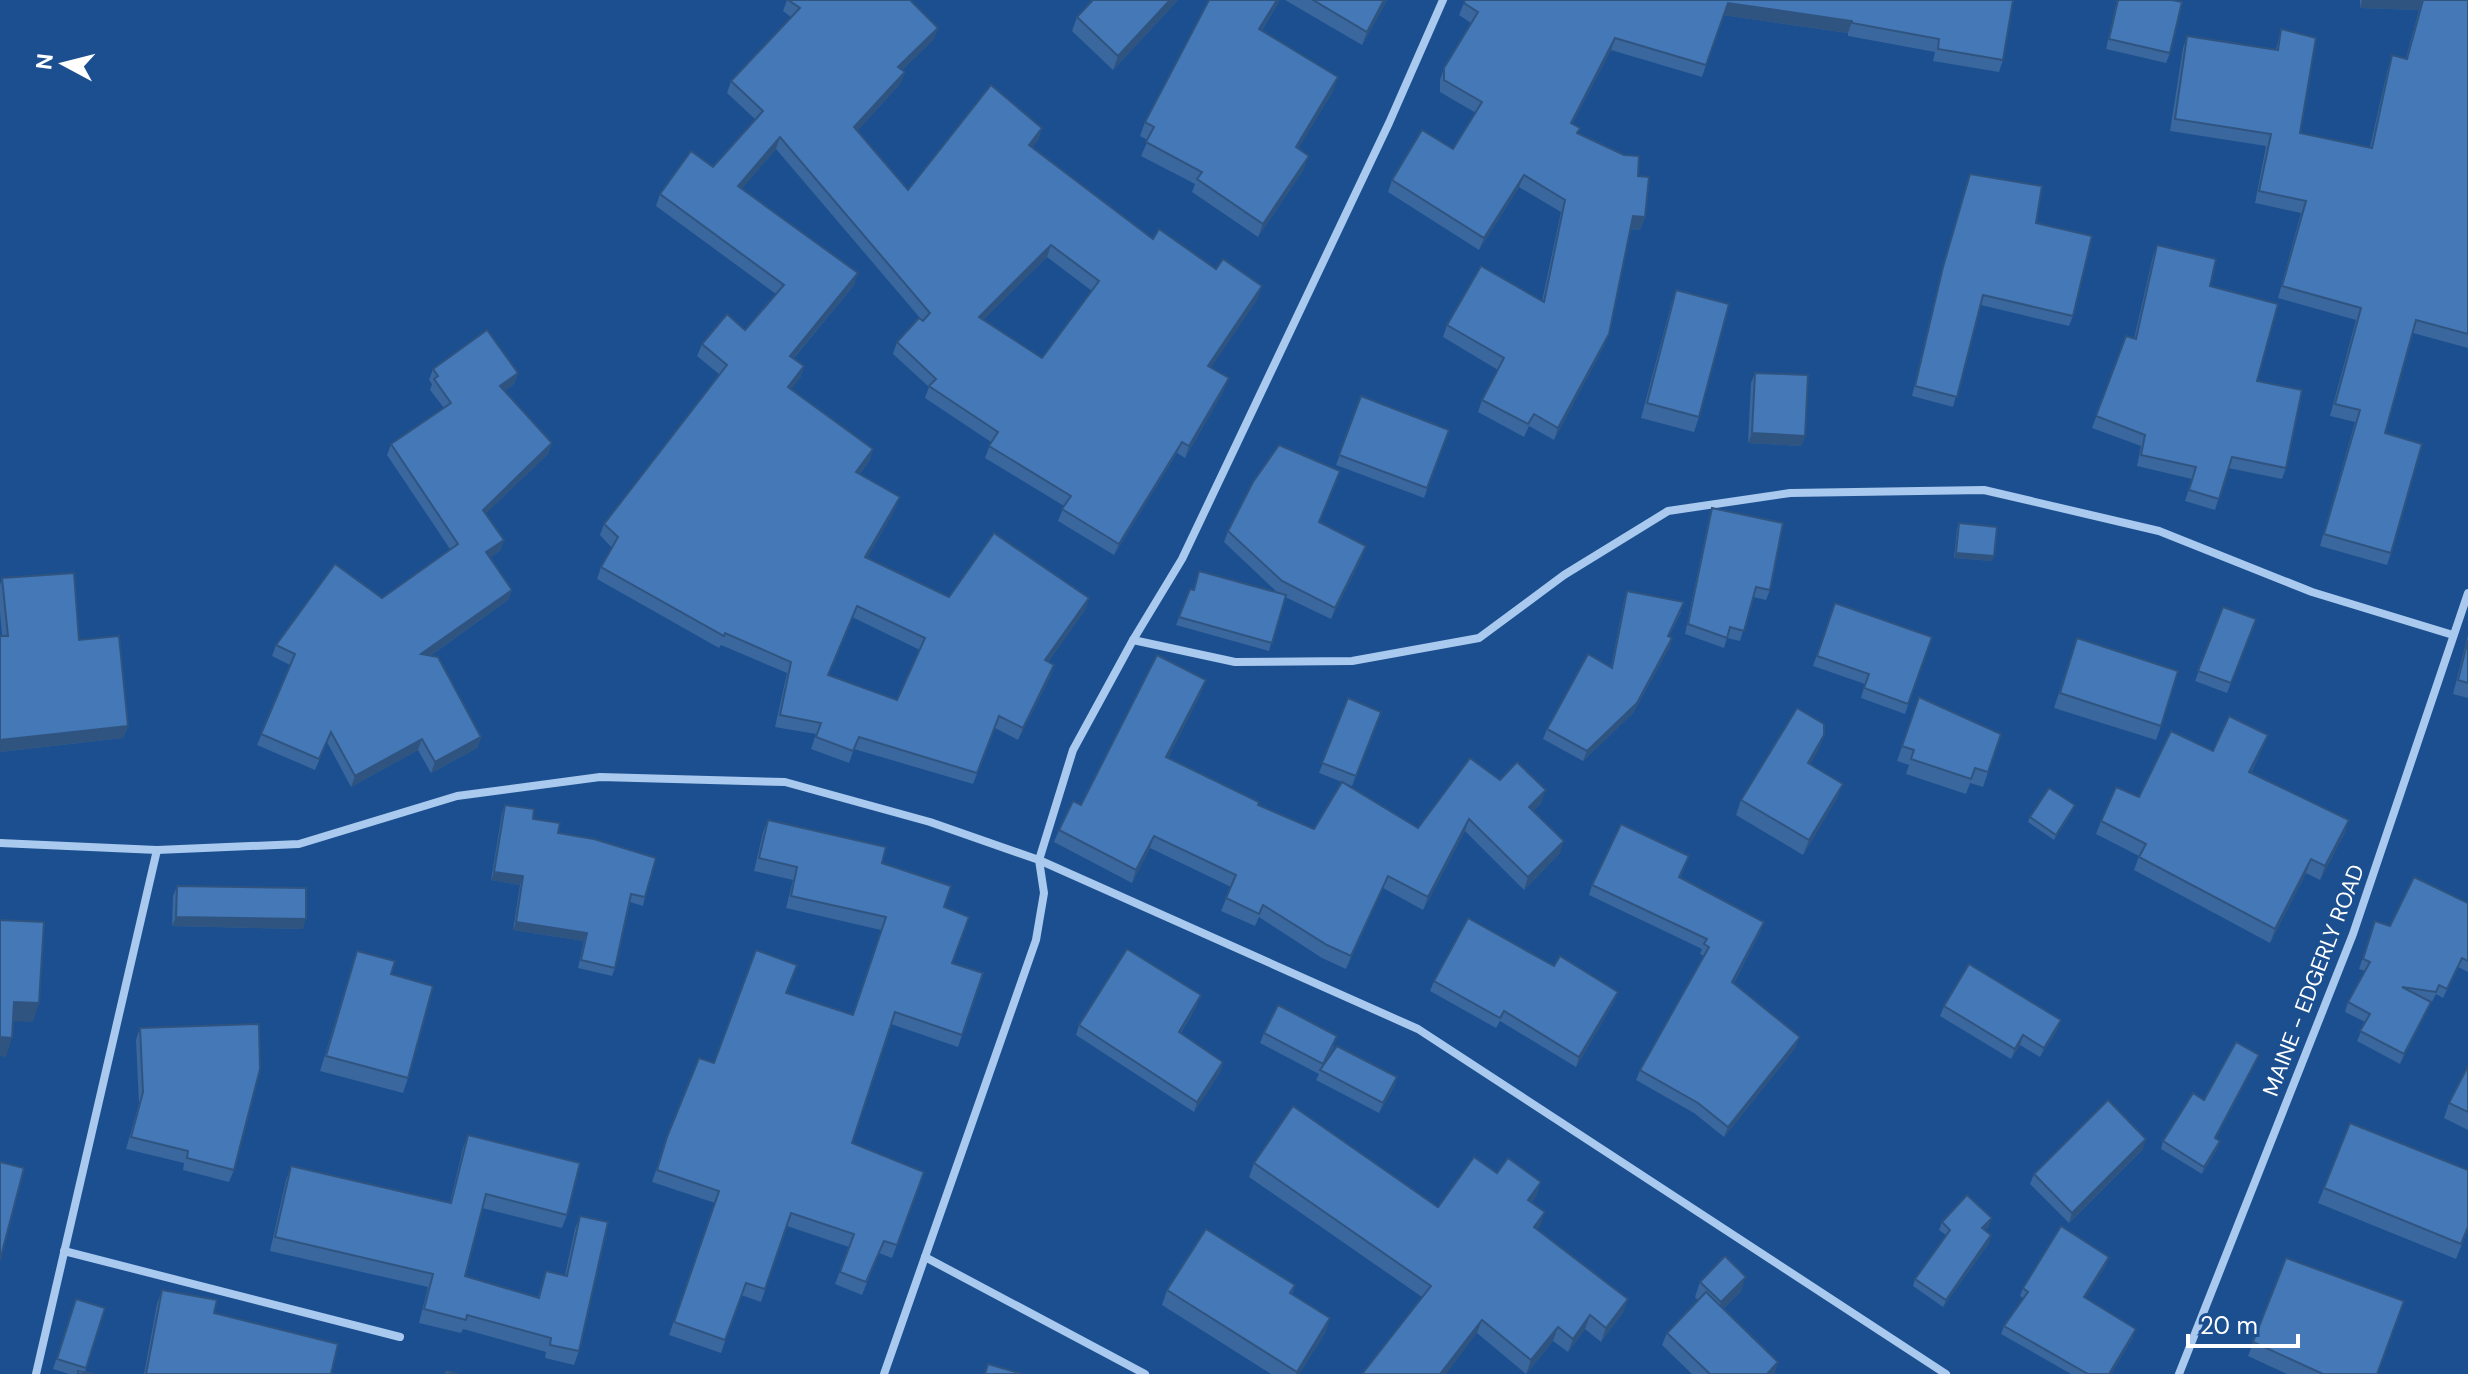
<svg xmlns="http://www.w3.org/2000/svg" width="2468" height="1374" font-family="'DM Sans',sans-serif">
<style>
.lines{fill:none;stroke-linecap:round;stroke-linejoin:round}
.street{stroke:#a9c9ee;stroke-width:8}
.wall{fill:#3a679d;fill-rule:evenodd}
.shaded-wall{fill:#305480}
.building{fill:#4478b7;stroke:#305480;stroke-width:2;fill-rule:evenodd}
.labels{text-anchor:middle;stroke-width:6;stroke-linejoin:round;paint-order:stroke}
.street-label{font-size:22px;fill:#fff;stroke:#1b4f8f}
</style>
<rect width="100%" height="100%" fill="#1b4f8f"/>
<g class="lines">
<g class="street">
<path d="M1133 640 1235 662 1352 661 1479 638 1564 575 1668 511 1790 493 1984 490 2159 531 2312 592 2453 635"/>
<path d="M0 843 157 850 299 844 457 796 600 777 785 782 930 822 1039 860 1418 1029 1946 1374"/>
<path d="M64 1251 400 1337"/>
<path d="M925 1257 1145 1374"/>
<path d="M36 1374 157 850"/>
<path d="M884 1374 1036 940 1044 893 1039 860 1073 750 1133 640 1182 559 1389 123 1443 0"/>
<path d="M2179 1374 2353 934 2468 593"/>
</g>
</g>
<g class="wall">
<path d="M787 0 938 28 933 40 902 70 905 72 900 84 857 131 908 190 1042 128 1038 140 1032 147 1153 239 1258 298 1210 368 1224 390 1185 458 1177 453 1114 555 1058 521 1064 506 985 458 991 442 925 398 929 387 893 354 897 342 920 318 776 149 742 188 854 285 794 358 804 366 800 378 791 389 873 449 869 461 860 474 900 497 895 509 867 558 949 597 1089 598 1085 610 1048 662 1054 665 1050 677 1018 740 995 728 973 784 854 749 849 763 811 749 816 734 775 727 787 673 721 645 719 648 597 579 601 567 612 548 600 535 604 524 719 374 697 356 702 344 745 330 776 294 656 206 660 194 713 167 756 120 727 93 731 81 791 17 783 11ZM1047 257 1092 291 1042 358 983 320ZM852 617 920 650 897 700 828 675Z"/>
<path d="M1178 0 1113 70 1072 31 1077 17Z"/>
<path d="M1280 0 1262 30 1333 91 1298 148 1304 169 1258 237 1192 192 1195 184 1141 156 1148 140 1140 136 1145 122Z"/>
<path d="M1285 0H1387L1362 45Z"/>
<path d="M2013 0 2003 60 1999 72 1933 61 1935 52 1848 36V33L1723 15 1702 77 1611 50 1572 124 1578 134 1638 176 1645 217 1640 230 1630 229 1609 334 1604 346 1554 440 1529 426 1524 437 1478 412 1482 400 1498 370 1443 337 1447 325 1542 301 1561 212 1519 187 1479 250 1388 192 1392 180 1453 149 1476 113 1440 92V80L1444 68 1471 23 1459 15 1464 3Z"/>
<path d="M2117 0H2172L2170 53 2166 63 2106 49Z"/>
<path d="M2360 0H2468V348L2413 333 2385 433 2391 553 2387 565 2320 546 2355 422 2330 416 2356 320 2278 298 2301 213 2255 203 2266 146 2170 131 2183 48 2187 36 2276 50 2281 29 2300 133 2370 147 2388 68 2392 55 2406 58 2419 10 2360 8Z"/>
<path d="M1970 174 2036 223 2073 316 2069 326 1981 305 1953 407 1912 396 1940 277Z"/>
<path d="M2157 245 2210 286 2257 381 2286 468 2282 479 2228 468 2215 510 2185 501 2192 479 2137 466 2141 446 2092 428 2126 336 2134 339 2153 256Z"/>
<path d="M1676 290 1699 417 1694 432 1641 418 1671 305Z"/>
<path d="M433 369 518 373 514 384 504 391 552 443 548 454 485 514 504 540 500 551 490 557 512 590 508 600 430 656 481 737 477 748 431 773 418 750 351 787 327 742 315 770 257 745 290 665 272 656 276 645 382 598 450 549 387 455 391 444 444 408 430 390 432 384 429 380Z"/>
<path d="M1755 373 1805 436 1801 446 1748 443 1751 383Z"/>
<path d="M1361 396 1449 430 1424 498 1336 465Z"/>
<path d="M1712 508 1770 590 1766 600 1753 597 1740 641 1727 638 1724 648 1685 634 1709 518Z"/>
<path d="M1320 523 1362 557 1331 619 1285 597 1269 651 1176 625 1190 589 1193 590 1279 594 1224 542 1228 531Z"/>
<path d="M1959 523 1994 556 1992 561 1954 558 1957 528Z"/>
<path d="M2 578 79 640 128 726 123 738 0 752V636H2L0 612V585Z"/>
<path d="M1627 591 1681 612 1669 636 1672 638 1669 648 1633 713 1583 761 1543 739 1547 729 1611 667 1624 601Z"/>
<path d="M1835 603 1932 637 1905 714 1861 698 1865 684 1813 666Z"/>
<path d="M2223 607 2256 619 2227 693 2195 681Z"/>
<path d="M2468 635V698L2453 694Z"/>
<path d="M2077 638 2161 726 2156 740 2054 708Z"/>
<path d="M1201 693 1168 758 1258 805 1314 829 1418 828 1500 780 1541 803 1533 811 1560 853 1524 890 1465 831 1423 910 1383 888 1346 969 1322 958 1259 917 1255 926 1221 911 1231 887 1150 848 1132 883 1054 842 1059 830 1081 805Z"/>
<path d="M1919 697 2001 734 1983 787 1970 783 1966 794 1906 774 1909 765 1897 761Z"/>
<path d="M1348 698 1381 712 1352 786 1319 773Z"/>
<path d="M1824 735 1818 750 1810 764 1843 784 1837 798 1803 855 1736 815 1741 800Z"/>
<path d="M2262 749 2251 773 2349 820 2344 834 2320 880 2306 873 2270 943 2134 870 2139 856 2096 834 2101 821 2213 751Z"/>
<path d="M505 805 558 833 645 897 643 906 630 902 615 968 612 976 578 968 584 941 513 930 520 885 491 880 502 813Z"/>
<path d="M2073 810 2054 840 2028 822 2030 817Z"/>
<path d="M768 820 882 863 944 907 952 963 983 973 958 1047 891 1024 852 1143 924 1172 892 1258 879 1253 862 1295 835 1284 849 1247 787 1226 761 1302 741 1295 721 1353 669 1335 715 1203 652 1182 667 1137 714 1063 786 993 853 1015 881 930 786 908 793 880 754 871 763 832Z"/>
<path d="M1689 856 1680 878 1764 922 1760 932 1734 983 1796 1047 1724 1137 1694 1113 1636 1080 1640 1070 1704 956 1700 954 1702 949 1589 895 1592 885Z"/>
<path d="M177 886 303 929 172 926 173 896Z"/>
<path d="M2468 903V972L2458 967 2443 998 2436 994 2432 1002 2430 1001 2427 1011 2400 1064 2357 1041 2365 1022 2345 1012 2348 1002 2365 971 2359 969 2375 921 2390 926Z"/>
<path d="M357 951 391 974 408 1078 403 1093 320 1071Z"/>
<path d="M1554 966 1618 992 1614 1002 1576 1067 1500 1021 1496 1028 1430 991 1434 981Z"/>
<path d="M1197 1005 1181 1033 1223 1062 1220 1072 1194 1112 1076 1035 1079 1025Z"/>
<path d="M1944 1006 2061 1020 2057 1030 2040 1057 2020 1045 2011 1059 1940 1016Z"/>
<path d="M140 1028 234 1170 229 1182 183 1170 184 1163 126 1149 139 1104 136 1040Z"/>
<path d="M1264 1033 1334 1046 1325 1062 1397 1077 1394 1087 1379 1113 1316 1080 1319 1074 1260 1043Z"/>
<path d="M2256 1062 2216 1138 2220 1141 2217 1149 2202 1174 2161 1149 2163 1141 2204 1100Z"/>
<path d="M2468 1066V1130L2444 1118 2449 1103Z"/>
<path d="M468 1135 567 1215 562 1228 482 1208 465 1276 538 1297 546 1271 565 1275 575 1229 580 1216 579 1351 574 1365 545 1358 546 1352 463 1329 461 1333 419 1323 428 1287 270 1251 286 1180 291 1166 450 1202 463 1148Z"/>
<path d="M2143 1149 2069 1223 2030 1184 2034 1174Z"/>
<path d="M1254 1163 1438 1207 1497 1173 1541 1182 1536 1196 1531 1203 1545 1212 1537 1230 1628 1299 1623 1312 1601 1342 1585 1329 1568 1352 1553 1341 1526 1374 1477 1333 1422 1297 1249 1177Z"/>
<path d="M2324 1188 2468 1229 2456 1259 2318 1203Z"/>
<path d="M1942 1222 1989 1226 1985 1230 1991 1235 1989 1243 1943 1307 1913 1286 1915 1279 1946 1235 1939 1230Z"/>
<path d="M2109 1257 2106 1265 2085 1298 2133 1337 2111 1374H2071L2001 1334 2004 1326 2023 1298 2020 1296 2023 1288Z"/>
<path d="M2286 1258 2377 1374H2287L2248 1356Z"/>
<path d="M1700 1282 1741 1291 1723 1309 1778 1362 1774 1374H1692L1662 1345 1667 1333 1698 1300 1695 1297Z"/>
<path d="M1295 1285 1292 1294 1330 1318 1325 1333 1299 1374H1271L1162 1305 1167 1290Z"/>
<path d="M162 1290 214 1313 331 1374H144L157 1304Z"/>
<path d="M76 1299 105 1308 85 1372 94 1374H69L53 1369Z"/>
</g>
<g class="shaded-wall">
<path d="M1170 0H1178L1113 70 1118 56Z"/>
<path d="M1277 0H1280L1254 42 1259 29Z"/>
<path d="M1384 0H1387L1362 45 1367 32Z"/>
<path d="M2362 0H2422L2419 10 2360 8Z"/>
<path d="M1728 3 1852 21 1848 33 1723 15Z"/>
<path d="M938 28 933 40 894 78 898 67Z"/>
<path d="M1615 38 1611 50 1566 135 1571 123Z"/>
<path d="M905 72 900 84 850 139 854 127Z"/>
<path d="M1338 77 1333 91 1291 161 1296 147Z"/>
<path d="M1042 128 1038 140 1025 156 1029 145Z"/>
<path d="M780 137 776 149 734 198 738 186Z"/>
<path d="M1309 156 1304 169 1258 237 1263 224Z"/>
<path d="M1524 175 1519 187 1479 250 1484 238Z"/>
<path d="M1633 216 1645 217 1640 230 1629 228Z"/>
<path d="M1051 245 1047 257 974 329 979 317Z"/>
<path d="M858 273 854 285 786 367 790 356Z"/>
<path d="M1262 286 1258 298 1204 378 1208 366Z"/>
<path d="M1609 334 1604 346 1554 440 1558 428Z"/>
<path d="M804 366 800 378 784 399 788 387Z"/>
<path d="M518 373 514 384 496 397 500 386Z"/>
<path d="M1229 378 1224 390 1185 458 1189 446Z"/>
<path d="M1752 433 1805 436 1801 446 1748 443Z"/>
<path d="M1182 442 1177 453 1114 555 1119 544Z"/>
<path d="M552 443 548 454 479 520 483 510Z"/>
<path d="M873 449 869 461 852 484 856 472Z"/>
<path d="M900 497 895 509 861 569 865 557Z"/>
<path d="M504 540 500 551 482 563 486 552Z"/>
<path d="M1366 546 1362 557 1331 619 1335 608Z"/>
<path d="M1956 553 1994 556 1992 561 1954 558Z"/>
<path d="M512 590 508 600 417 665 421 654Z"/>
<path d="M1089 598 1085 610 1041 672 1045 660Z"/>
<path d="M1672 638 1669 648 1633 713 1583 761 1587 751Z"/>
<path d="M1054 665 1050 677 1018 740 1023 728Z"/>
<path d="M1206 680 1201 693 1162 770 1166 757Z"/>
<path d="M128 726 123 738 0 752V740Z"/>
<path d="M1824 735 1818 750 1802 778 1808 763Z"/>
<path d="M2268 735 2262 749 2244 786 2249 772Z"/>
<path d="M481 737 477 748 431 773 435 762Z"/>
<path d="M422 739 418 750 351 787 355 776Z"/>
<path d="M1843 784 1837 798 1803 855 1809 840Z"/>
<path d="M1546 790 1541 803 1525 819 1529 807Z"/>
<path d="M2075 805 2073 810 2054 840 2056 835Z"/>
<path d="M1469 819 1465 831 1423 910 1428 897Z"/>
<path d="M2349 820 2344 834 2320 880 2325 866Z"/>
<path d="M1154 836 1150 848 1132 883 1136 870Z"/>
<path d="M1564 841 1560 853 1524 890 1528 877Z"/>
<path d="M2311 859 2306 873 2270 943 2275 929Z"/>
<path d="M494 872 523 876 520 885 491 880Z"/>
<path d="M1388 876 1383 888 1346 969 1351 956Z"/>
<path d="M176 917 306 919 303 929 172 926Z"/>
<path d="M516 922 587 933 584 941 513 930Z"/>
<path d="M1764 922 1760 932 1729 992 1732 982Z"/>
<path d="M1618 992 1614 1002 1576 1067 1579 1057Z"/>
<path d="M1201 995 1197 1005 1175 1042 1179 1032Z"/>
<path d="M14 1002 39 1003 33 1022 8 1021Z"/>
<path d="M2431 1002 2427 1011 2400 1064 2404 1054Z"/>
<path d="M2061 1020 2057 1030 2040 1057 2044 1048Z"/>
<path d="M2023 1035 2020 1045 2011 1059 2015 1049Z"/>
<path d="M0 1037 12 1038 6 1057 0 1056Z"/>
<path d="M1800 1037 1796 1047 1724 1137 1728 1127Z"/>
<path d="M2259 1055 2256 1062 2212 1145 2215 1138Z"/>
<path d="M1223 1062 1220 1072 1194 1112 1197 1102Z"/>
<path d="M1397 1077 1394 1087 1379 1113 1383 1103Z"/>
<path d="M2146 1139 2143 1149 2069 1223 2072 1213Z"/>
<path d="M2220 1141 2217 1149 2202 1174 2204 1167Z"/>
<path d="M1541 1182 1536 1196 1523 1214 1528 1200Z"/>
<path d="M1545 1212 1540 1226 1529 1241 1534 1227Z"/>
<path d="M1992 1218 1989 1226 1980 1235 1982 1228Z"/>
<path d="M1991 1235 1989 1243 1943 1307 1946 1300Z"/>
<path d="M2109 1257 2106 1265 2081 1305 2084 1297Z"/>
<path d="M1746 1277 1741 1291 1716 1316 1721 1302Z"/>
<path d="M1628 1299 1623 1312 1601 1342 1606 1328Z"/>
<path d="M1590 1315 1585 1329 1568 1352 1573 1339Z"/>
<path d="M1330 1318 1325 1333 1299 1374H1296Z"/>
<path d="M1482 1320 1477 1333 1446 1374H1440Z"/>
<path d="M1558 1327 1553 1341 1526 1374 1531 1360Z"/>
<path d="M2136 1329 2133 1337 2111 1374H2109Z"/>
<path d="M1778 1362 1774 1374H1767Z"/>
</g>
<g class="building">
<path d="M788 0H910L938 28 898 67 905 72 854 127 908 190 991 85 1042 128 1029 145 1153 239 1159 229 1216 269 1223 259 1262 286 1208 366 1229 378 1189 446 1182 442 1119 544 1062 509 1071 496 989 446 998 432 929 386 936 379 897 342 919 318 923 321 930 313 780 137 738 186 858 273 790 356 804 366 788 387 873 449 856 472 900 497 865 557 949 597 994 533 1089 598 1045 660 1054 665 1023 728 999 716 977 773 859 737 853 751 816 737 821 723 780 715 791 662 725 633 724 636 601 567 618 537 604 524 727 365 702 344 727 314 745 330 784 285 660 194 691 151 713 167 763 111 731 81 800 8ZM1051 245 1099 281 1042 358 979 317ZM857 606 925 638 897 700 828 675Z"/>
<path d="M1093 0H1170L1118 56 1077 17Z"/>
<path d="M1209 0H1277L1259 29 1338 77 1296 147 1309 156 1263 224 1197 179 1202 172 1146 142 1154 127 1145 122Z"/>
<path d="M1313 0H1384L1367 32Z"/>
<path d="M1465 0H2013L2003 60 1938 49 1939 39 1852 23V21L1728 3 1706 65 1615 38 1571 123 1580 128 1577 133 1624 155 1639 156 1638 176 1649 177 1645 217 1633 216 1609 334 1558 428 1534 414 1528 424 1482 400 1504 358 1447 325 1481 266 1544 302 1565 200 1524 175 1484 238 1392 180 1422 130 1453 149 1482 102 1444 80V68L1478 12 1464 3Z"/>
<path d="M2118 0H2172L2182 2 2170 53 2109 39Z"/>
<path d="M2423 0H2468V334L2416 320 2385 433 2422 444 2391 553 2324 534 2360 410 2335 404 2361 308 2282 286 2306 201 2259 191 2271 134 2175 119 2187 36 2278 50 2281 29 2316 38 2300 133 2372 148 2392 55 2407 59Z"/>
<path d="M1970 174 2042 186 2036 223 2092 236 2073 316 1983 295 1957 397 1915 386 1943 267Z"/>
<path d="M2157 245 2216 259 2210 286 2278 304 2257 381 2302 390 2286 468 2232 457 2219 499 2189 490 2196 467 2141 455 2145 435 2096 416 2126 336 2136 339Z"/>
<path d="M1676 290 1729 304 1699 417 1647 403Z"/>
<path d="M487 330 518 373 500 386 552 443 483 510 504 540 486 552 512 590 421 654 438 657 481 737 435 762 422 739 355 776 331 732 319 759 261 734 295 654 276 645 335 564 382 598 458 544 391 444 451 403 434 379 438 376 433 369Z"/>
<path d="M1755 373 1808 375 1805 436 1752 433Z"/>
<path d="M1361 396 1449 430 1427 488 1339 455Z"/>
<path d="M1279 445 1340 471 1319 522 1366 546 1335 608 1282 581 1228 531 1253 482Z"/>
<path d="M1712 508 1783 523 1770 590 1756 587 1744 631 1730 627 1727 638 1688 624Z"/>
<path d="M1959 523 1997 527 1994 556 1956 553Z"/>
<path d="M1199 571 1286 595 1272 643 1179 617 1190 589 1194 590Z"/>
<path d="M74 573 79 640 119 636 128 726 0 740V636H8L2 578Z"/>
<path d="M1627 591 1684 602 1668 636 1672 638 1637 703 1587 751 1547 729 1588 654 1612 668Z"/>
<path d="M1835 603 1932 637 1908 704 1864 688 1869 674 1817 656Z"/>
<path d="M2223 607 2256 619 2231 683 2198 671Z"/>
<path d="M2077 638 2178 671 2161 726 2060 693Z"/>
<path d="M2468 640V683L2458 680Z"/>
<path d="M1157 655 1206 680 1166 757 1259 802 1258 805 1314 829 1342 782 1418 828 1470 758 1500 780 1517 762 1546 790 1529 807 1564 841 1528 877 1469 819 1428 897 1388 876 1351 956 1327 945 1263 905 1259 914 1226 898 1236 875 1154 836 1136 870 1059 830 1073 801 1081 805Z"/>
<path d="M1919 697 2001 734 1988 772 1975 768 1971 779 1911 759 1914 750 1902 746Z"/>
<path d="M1348 698 1381 712 1356 776 1322 763Z"/>
<path d="M1797 708 1824 724V735L1808 763 1843 784 1809 840 1741 800Z"/>
<path d="M2229 716 2268 735 2249 772 2349 820 2325 866 2311 859 2275 929 2139 857 2146 844 2101 821 2116 787 2139 797 2171 731 2213 751Z"/>
<path d="M2049 788 2075 805 2056 835 2030 817Z"/>
<path d="M505 805 534 809 533 819 560 823 558 833 594 839 656 858 645 897 631 894 615 968 581 960 587 933 516 922 523 876 494 872Z"/>
<path d="M768 820 886 847 882 863 951 886 944 907 969 917 952 963 983 973 962 1035 895 1012 852 1143 924 1172 897 1245 884 1241 866 1282 840 1272 854 1234 791 1213 765 1289 746 1283 725 1340 674 1322 719 1191 657 1170 667 1137 699 1058 714 1063 756 950 797 965 786 993 853 1015 886 917 791 896 797 867 759 858Z"/>
<path d="M1621 824 1689 856 1679 877 1764 922 1732 982 1800 1037 1728 1127 1698 1103 1640 1070 1709 947 1704 944 1707 939 1592 885Z"/>
<path d="M2414 877 2468 903V961L2462 958 2447 989 2439 985 2436 992 2402 987 2431 1002 2404 1054 2360 1031 2370 1014 2348 1002 2370 962 2363 959 2375 921 2390 926Z"/>
<path d="M177 886 306 888V919L176 917Z"/>
<path d="M1468 918 1554 966 1560 956 1618 992 1579 1057 1504 1011 1500 1018 1434 981Z"/>
<path d="M0 920 44 922 39 1003 14 1002 12 1038 0 1037Z"/>
<path d="M1127 949 1201 995 1179 1032 1223 1062 1197 1102 1079 1025Z"/>
<path d="M357 951 395 961 391 974 433 986 408 1078 326 1056Z"/>
<path d="M1969 964 2061 1020 2044 1048 2023 1035 2015 1049 1944 1006Z"/>
<path d="M1278 1005 1337 1036 1323 1064 1264 1033Z"/>
<path d="M259 1024 260 1069 234 1170 187 1158 188 1151 131 1137 143 1092 140 1028Z"/>
<path d="M2236 1042 2259 1055 2215 1138 2220 1141 2204 1167 2163 1141 2193 1093 2204 1100Z"/>
<path d="M1337 1046 1397 1077 1383 1103 1320 1070Z"/>
<path d="M2468 1066V1112L2449 1103Z"/>
<path d="M2108 1100 2146 1139 2072 1213 2034 1174Z"/>
<path d="M1293 1106 1438 1207 1474 1157 1497 1173 1508 1158 1541 1182 1528 1200 1545 1212 1534 1227 1628 1299 1606 1328 1590 1315 1573 1339 1558 1327 1531 1360 1482 1320 1440 1374H1362L1431 1286 1254 1163Z"/>
<path d="M2350 1123 2468 1170V1227L2461 1244 2324 1188Z"/>
<path d="M468 1135 580 1163 567 1215 486 1194 465 1276 539 1298 546 1271 567 1276 580 1216 608 1222 579 1351 550 1345 551 1338 467 1315 466 1320 424 1309 433 1274 275 1237 291 1166 451 1203Z"/>
<path d="M0 1162 24 1168 0 1260Z"/>
<path d="M1967 1195 1992 1218 1982 1228 1991 1235 1946 1300 1915 1279 1950 1230 1942 1222Z"/>
<path d="M2061 1226 2109 1257 2084 1297 2136 1329 2109 1374H2088L2004 1326 2028 1292 2023 1288Z"/>
<path d="M1206 1229 1295 1285 1290 1293 1330 1318 1297 1372 1167 1290Z"/>
<path d="M1725 1256 1746 1277 1721 1302 1700 1282Z"/>
<path d="M2286 1258 2404 1301 2377 1374H2323L2253 1342Z"/>
<path d="M162 1290 217 1300 214 1313 338 1344 331 1374H146Z"/>
<path d="M1706 1292 1778 1362 1767 1374H1710L1667 1333Z"/>
<path d="M76 1299 105 1308 86 1368 57 1359Z"/>
<path d="M988 1364 1022 1374H985Z"/>
<path d="M78 1371 94 1374H78Z"/>
<path d="M446 1371 458 1374H445Z"/>
</g>
<g class="labels">
<g class="street-label">
<text transform="translate(2313 980) rotate(-69)" y="8">MAINE - EDGERLY ROAD</text>
</g>
</g>
<g transform="translate(64 64) rotate(277)" stroke="#1b4f8f" stroke-width="6" paint-order="stroke">
<path d="M0-6L14 30L0 20L-14 30Z" fill="#ffffff"/>
<text y="-12" font-size="22" font-weight="bold" text-anchor="middle" fill="#ffffff">N</text>
</g>
<path d="M2188 1334v12h110v-12" fill="none" stroke="#ffffff" stroke-width="4"/>
<text x="2200" y="1334" font-size="24" fill="#ffffff" stroke="#1b4f8f" stroke-width="6" paint-order="stroke">20 m</text>
</svg>
